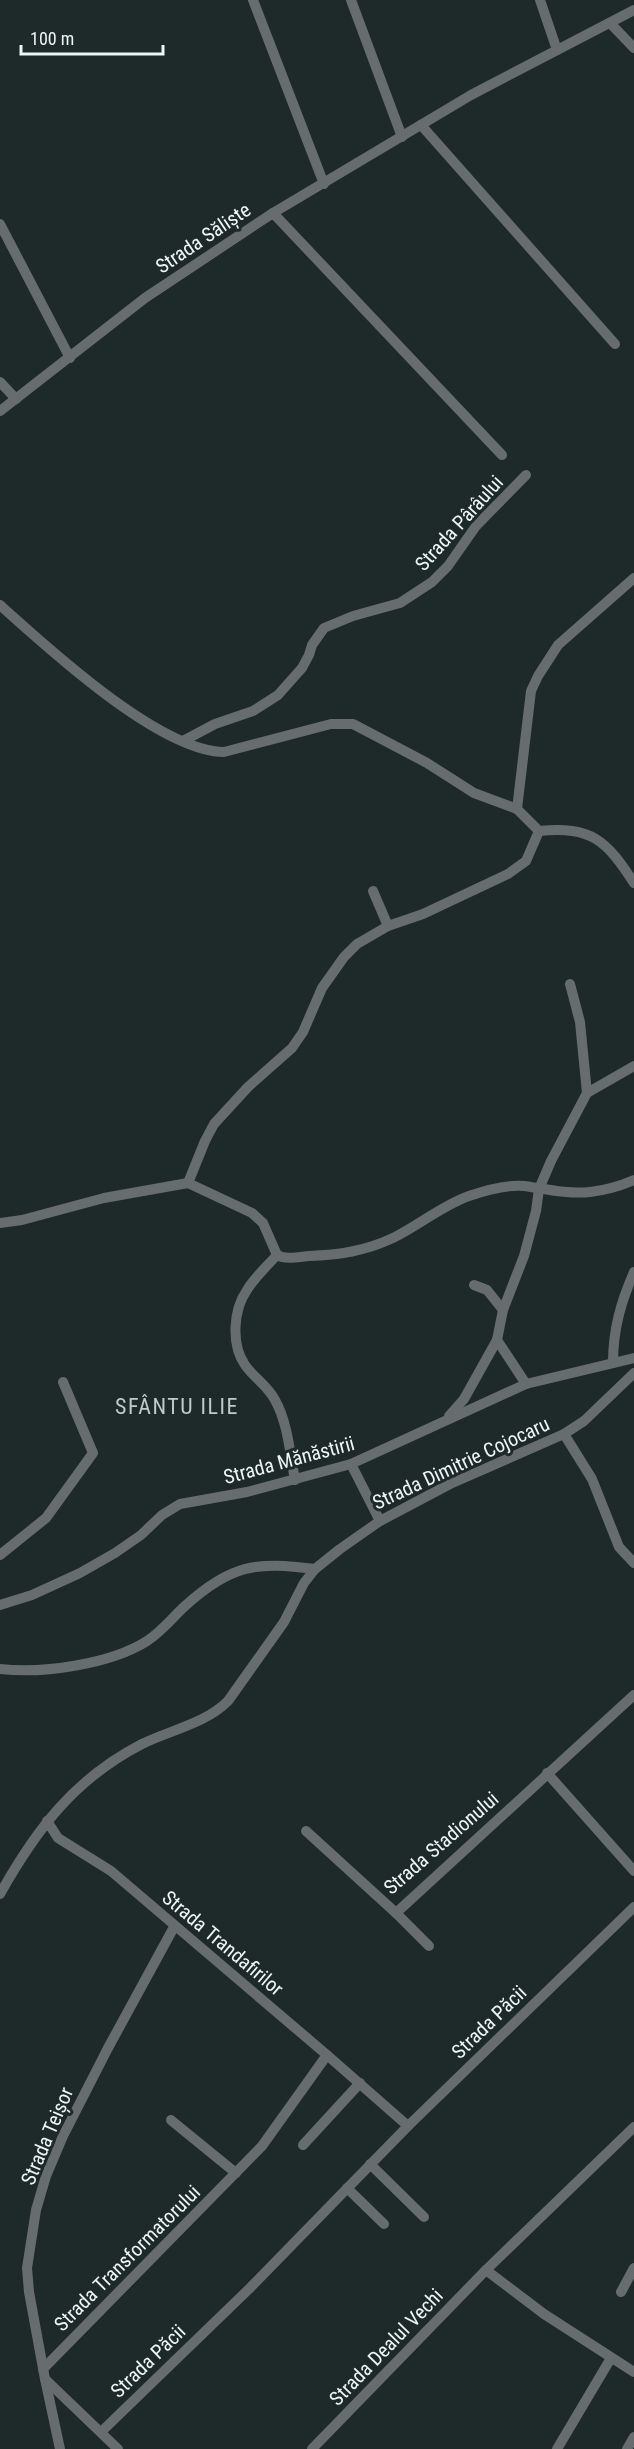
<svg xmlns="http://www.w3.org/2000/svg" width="634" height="2449" font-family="'Roboto Condensed',sans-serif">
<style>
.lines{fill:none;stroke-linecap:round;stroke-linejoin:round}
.minor{stroke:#676c6e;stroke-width:10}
.labels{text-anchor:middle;stroke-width:6;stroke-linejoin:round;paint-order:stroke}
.street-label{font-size:20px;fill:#eef5f5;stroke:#1e2929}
.quarter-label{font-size:22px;letter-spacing:1.5px;fill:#bdcbcb;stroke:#1e2929}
</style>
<rect width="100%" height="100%" fill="#1e2929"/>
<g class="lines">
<g class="minor">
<path d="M253 0 324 184"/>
<path d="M351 0 402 137"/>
<path d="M540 0 557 50"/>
<path d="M610 23 634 48"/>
<path d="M421 125 615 344"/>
<path d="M273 213 502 455"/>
<path d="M0 224 70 358"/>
<path d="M0 382 16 399"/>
<path d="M0 411 145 298 273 213 471 95 634 10"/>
<path d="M0 605C48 648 159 751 224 752L331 724H353L427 763 474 793 517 809"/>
<path d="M183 741 215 724 253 711 278 695 302 668 309 655 312 645 324 628 353 616 400 603 432 582 448 566 476 526 526 475"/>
<path d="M539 831 517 809 531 691 538 676 558 645 634 578"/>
<path d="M539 831C592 826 606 840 634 883"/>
<path d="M373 891 388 926"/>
<path d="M570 984 580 1022 587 1093"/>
<path d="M188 1183 205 1141 214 1124 248 1087 292 1048 303 1032 322 988 344 957 357 944 388 926 423 914 508 874 526 861 539 831"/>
<path d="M0 1223 22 1220 104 1198 188 1183 252 1213 263 1223 277 1255"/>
<path d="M474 1285 487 1290 503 1310"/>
<path d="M497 1340 526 1384"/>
<path d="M613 1363C613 1329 621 1302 634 1272"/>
<path d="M449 1416 464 1399 497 1340 503 1310 524 1256 536 1211 539 1189 551 1161 587 1093 634 1066"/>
<path d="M564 1434 592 1479 619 1547 634 1563"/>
<path d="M351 1464 380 1521"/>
<path d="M295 1480C290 1454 288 1423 275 1400 267 1385 254 1378 245 1365 231 1345 233 1310 247 1290 255 1277 267 1266 277 1255 287 1260 298 1257 309 1256 339 1255 365 1251 393 1238 418 1226 441 1206 469 1196 486 1190 512 1183 531 1187 550 1190 571 1194 590 1192 606 1190 620 1186 634 1180"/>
<path d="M0 1555 46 1518 93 1453 63 1382"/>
<path d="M0 1605 32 1595 80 1573 115 1553 141 1535 162 1515 180 1504 247 1492 351 1464 526 1384 634 1358"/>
<path d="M0 1669C43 1674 111 1664 147 1641 161 1632 173 1617 185 1606 230 1565 256 1561 315 1569"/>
<path d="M547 1773 634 1871"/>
<path d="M47 1821 58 1838 111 1871 327 2055 408 2126"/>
<path d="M306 1831 396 1913 429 1946"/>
<path d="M0 1894C36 1830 74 1779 142 1744 170 1730 205 1724 228 1701L284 1622 304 1583 315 1569 340 1549 380 1521 450 1484 564 1434 584 1421 634 1373"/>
<path d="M396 1913 634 1695"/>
<path d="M171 2120 236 2173"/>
<path d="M303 2145 360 2083"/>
<path d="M370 2164 424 2217"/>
<path d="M347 2188 384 2224"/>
<path d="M486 2270 544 2314 634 2372"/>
<path d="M621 2292 634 2268"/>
<path d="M43 2369 262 2146 327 2055"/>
<path d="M45 2379 60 2449"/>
<path d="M101 2432 249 2289 408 2126 634 1907"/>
<path d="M118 2449 45 2379 29 2292 27 2268 36 2210 46 2176 63 2136 108 2048 174 1927"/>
<path d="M312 2449 486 2270 634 2127"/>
<path d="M557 2449 611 2358"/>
<path d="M627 2449 634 2437"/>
</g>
</g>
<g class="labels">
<g class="street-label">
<text transform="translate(203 238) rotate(-34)" y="7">Strada Săliște</text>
<text transform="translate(459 523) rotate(-48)" y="7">Strada Pârâului</text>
<text transform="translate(289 1460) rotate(-15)" y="7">Strada Mănăstirii</text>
<text transform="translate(461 1463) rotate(-25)" y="7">Strada Dimitrie Cojocaru</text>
<text transform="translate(441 1843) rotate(-41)" y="7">Strada Stadionului</text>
<text transform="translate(223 1943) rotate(40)" y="7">Strada Trandafirilor</text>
<text transform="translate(489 2022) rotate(-44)" y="7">Strada Păcii</text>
<text transform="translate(47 2136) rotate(-67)" y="7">Strada Teișor</text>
<text transform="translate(127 2258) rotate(-45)" y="7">Strada Transformatorului</text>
<text transform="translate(386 2347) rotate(-46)" y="7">Strada Dealul Vechi</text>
<text transform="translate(148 2361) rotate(-44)" y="7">Strada Păcii</text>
</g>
<g class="quarter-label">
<text x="177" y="1414">SFÂNTU ILIE</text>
</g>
</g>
<path d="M21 45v9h142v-9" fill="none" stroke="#eef5f5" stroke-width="3"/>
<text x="30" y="45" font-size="18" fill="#eef5f5" stroke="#1e2929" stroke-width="4.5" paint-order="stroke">100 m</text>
</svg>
